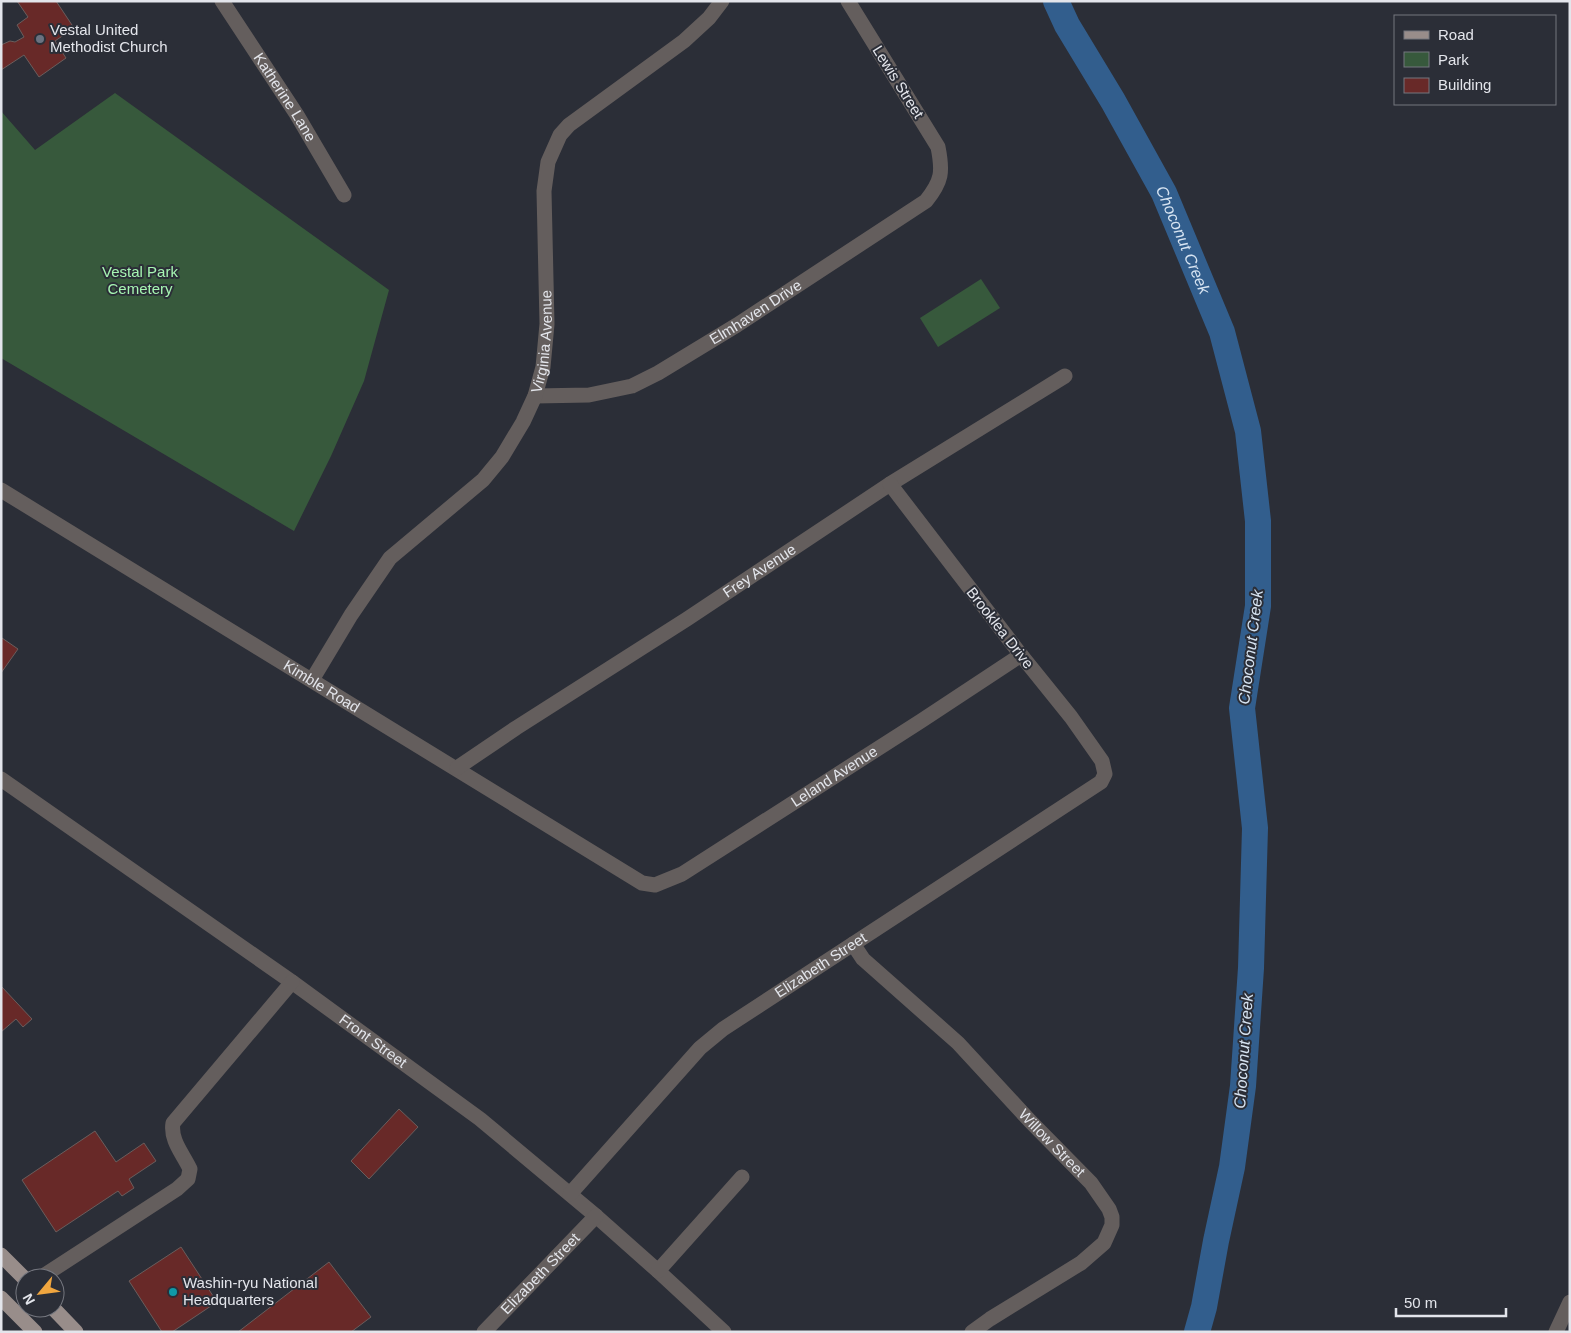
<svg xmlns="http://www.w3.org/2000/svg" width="1571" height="1333" font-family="Arial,sans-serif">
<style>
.green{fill:#37593c}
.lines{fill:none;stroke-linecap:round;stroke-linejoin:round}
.river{stroke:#325e8d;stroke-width:26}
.building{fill:#682928;stroke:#6a5d5c}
.minor{stroke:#645e5d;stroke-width:15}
.major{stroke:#988d8a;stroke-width:15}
.worship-dot{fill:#6b7280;stroke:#2b2e37;stroke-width:2}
.culture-dot{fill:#0f9aa8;stroke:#2b2e37;stroke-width:2}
.labels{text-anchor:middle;stroke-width:4;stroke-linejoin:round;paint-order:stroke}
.poi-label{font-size:15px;fill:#e3e5eb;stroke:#2b2e37;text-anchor:start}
.street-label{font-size:15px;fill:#e3e5eb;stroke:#2b2e37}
.park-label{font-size:15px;fill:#a7f6b3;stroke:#2b2e37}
.water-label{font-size:16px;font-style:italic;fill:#d7e4f2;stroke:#2b2e37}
</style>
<rect width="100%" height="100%" fill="#2b2e37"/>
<g class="green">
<path d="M115 93 389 290 364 381 331 456 294 531 1 358V111L35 150Z"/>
<path d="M981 279 1000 308 938 347 920 318Z"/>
</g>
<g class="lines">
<path class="river" id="s1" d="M1056 1 1067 25 1113 101 1164 193 1222 332 1248 431 1258 521V606L1242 708 1255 828 1251 968 1243 1086 1232 1167 1216 1241 1204 1307 1197 1332"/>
</g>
<g class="building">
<path d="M17 1H56L74 28 55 41 66 58 39 77 24 55 1 70V45L10 41 15 42 24 37 17 25 28 17Z"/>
<path d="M2 638 18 649 1 673V639Z"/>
<path d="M1 986 32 1019 23 1027 16 1019 1 1032Z"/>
<path d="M399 1109 418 1127 369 1179 351 1161Z"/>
<path d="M95 1131 116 1162 144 1143 156 1161 129 1179 134 1188 122 1196 118 1191 56 1232 22 1180Z"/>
<path d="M181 1247 217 1302 172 1332H162L129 1281Z"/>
<path d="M329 1262 371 1317 351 1332H238Z"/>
</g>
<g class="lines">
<g class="minor">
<path id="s2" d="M222 1 297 115 344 195"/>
<path id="s3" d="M535 396 589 395 632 386 658 373 737 325 926 201C942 181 943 172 938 147L848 1"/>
<path id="s4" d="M1 490 642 883 655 885 682 874 921 721 1021 655"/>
<path id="s5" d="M312 680 351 615 390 558 483 480 502 457 523 422 535 396 543 367 547 324 544 191 548 162 560 135 569 125 684 41 709 18 722 1"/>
<path id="s6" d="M457 768 516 728 687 619 890 484 1065 376"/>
<path id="s7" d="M1 779 292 982 480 1119 596 1216 658 1271 724 1332"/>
<path id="s8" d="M853 944 863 959 958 1043 1030 1121 1091 1183 1109 1209 1112 1217V1225L1104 1243 1081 1263 990 1319 972 1332"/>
<path id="s9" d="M570 1194 700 1048 723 1029 1101 782 1105 774 1102 761 1071 717 1021 655 890 484"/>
<path d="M658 1271 742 1177"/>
<path d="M40 1278 177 1189 188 1179 190 1169C183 1154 170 1140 173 1123L292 982"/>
<path id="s10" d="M484 1332 596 1216"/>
<path d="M1556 1332 1570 1302"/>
</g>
<g class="major">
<path d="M1 1255 25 1279"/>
<path d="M1 1298 35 1332"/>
<path d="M53 1308 76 1332"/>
</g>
</g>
<circle class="worship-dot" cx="40" cy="39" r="5"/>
<circle class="culture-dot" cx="173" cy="1292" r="5"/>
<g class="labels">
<g class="poi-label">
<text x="50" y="35">Vestal United<tspan x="50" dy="17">Methodist Church</tspan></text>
<text x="183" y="1288">Washin-ryu National<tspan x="183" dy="17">Headquarters</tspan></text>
</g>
<g class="street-label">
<text transform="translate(898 82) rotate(58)" y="5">Lewis Street</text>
<text dy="5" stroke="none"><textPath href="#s2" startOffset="115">Katherine Lane</textPath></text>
<text dy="5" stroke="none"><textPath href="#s3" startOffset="242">Elmhaven Drive</textPath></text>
<text dy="5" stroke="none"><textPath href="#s5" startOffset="421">Virginia Avenue</textPath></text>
<text dy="5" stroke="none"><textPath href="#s6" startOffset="361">Frey Avenue</textPath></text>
<text transform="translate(1000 628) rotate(52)" y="5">Brooklea Drive</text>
<text dy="5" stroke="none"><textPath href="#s4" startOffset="376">Kimble Road</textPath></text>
<text dy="5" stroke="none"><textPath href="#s4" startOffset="975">Leland Avenue</textPath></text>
<text dy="5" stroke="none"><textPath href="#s9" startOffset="342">Elizabeth Street</textPath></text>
<text dy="5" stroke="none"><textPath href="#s7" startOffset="455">Front Street</textPath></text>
<text dy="5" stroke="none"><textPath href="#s8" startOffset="282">Willow Street</textPath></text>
<text dy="5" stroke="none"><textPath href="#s10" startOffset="81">Elizabeth Street</textPath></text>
</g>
<g class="park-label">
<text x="140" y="277">Vestal Park<tspan x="140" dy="17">Cemetery</tspan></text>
</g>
<g class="water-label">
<text dy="6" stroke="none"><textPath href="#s1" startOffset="271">Choconut Creek</textPath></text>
<text transform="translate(1250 647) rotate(-83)" y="6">Choconut Creek</text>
<text transform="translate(1243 1051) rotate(-86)" y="6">Choconut Creek</text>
</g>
</g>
<rect width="1571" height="1333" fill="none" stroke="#e3e5eb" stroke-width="5"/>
<rect x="1394" y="15" width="162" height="90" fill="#2b2e37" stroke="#75777f"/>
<rect x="1404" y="31" width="25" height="8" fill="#988d8a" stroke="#75777f"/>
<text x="1438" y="40" font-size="15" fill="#e3e5eb">Road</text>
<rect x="1404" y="52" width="25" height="15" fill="#37593c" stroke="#75777f"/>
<text x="1438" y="65" font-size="15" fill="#e3e5eb">Park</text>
<rect x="1404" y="78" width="25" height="15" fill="#682928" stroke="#75777f"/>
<text x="1438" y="90" font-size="15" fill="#e3e5eb">Building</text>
<g transform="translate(40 1293) rotate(241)"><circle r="24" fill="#2b2e37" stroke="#75777f"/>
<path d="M0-4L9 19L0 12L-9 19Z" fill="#f0a63f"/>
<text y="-8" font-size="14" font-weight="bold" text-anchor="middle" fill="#e3e5eb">N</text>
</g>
<path d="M1396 1308v8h110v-8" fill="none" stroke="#e3e5eb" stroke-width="2.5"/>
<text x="1404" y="1308" font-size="15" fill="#e3e5eb" stroke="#2b2e37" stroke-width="4" paint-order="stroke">50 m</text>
</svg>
